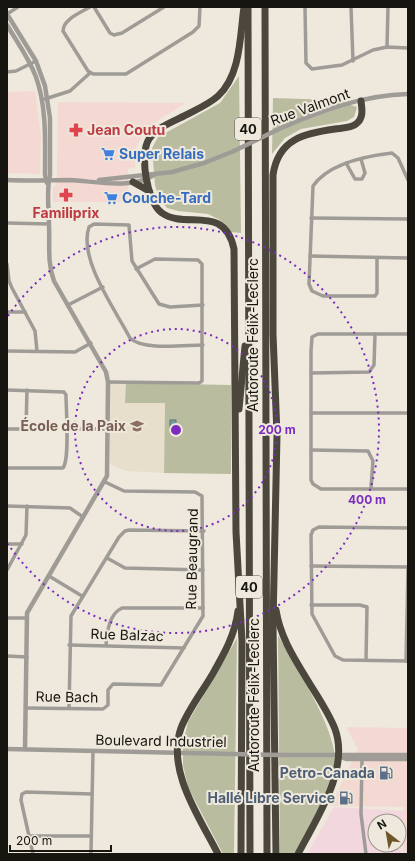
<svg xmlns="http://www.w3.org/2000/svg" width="415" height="861" font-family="Inter,sans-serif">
	<rect width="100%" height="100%" fill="#eee9dc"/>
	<!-- commercial -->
	<g fill="#f3d9d2">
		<path d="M 35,91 L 41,136 L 40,174 L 7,173 L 7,92 Z"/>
		<path d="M 58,102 L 186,103 L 160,119 L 144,132 L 135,150 L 135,167 L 128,169 L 128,202 L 53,202 L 53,187 L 56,185 L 57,172 Z"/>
		<path d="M 346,727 L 408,728 L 408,854 L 403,854 L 404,807 L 331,806 L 358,749 Z"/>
	</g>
	<!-- industrial -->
	<path fill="#f2d8de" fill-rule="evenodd" d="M 334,807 L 404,811 L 401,854 L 307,854 ZM 375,821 L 399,821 L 399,845 L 375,845 Z"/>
	<!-- built -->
	<path fill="#e7dfcb" d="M 108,382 L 126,383 L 126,403 L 165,403 L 164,473 L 126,471 L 110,464 Z"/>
	<!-- green -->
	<g fill="#babca0">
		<path d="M 239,76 L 241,233 L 231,232 L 220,220 L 208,214 L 178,211 L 167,208 L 159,199 L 155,185 L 152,148 L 158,137 L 220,103 Z"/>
		<path d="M 273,98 L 335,100 L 357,107 L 354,117 L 347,121 L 301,129 L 285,138 L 272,154 Z"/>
		<path d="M 126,383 L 231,385 L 231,474 L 164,473 L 165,403 L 125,403 Z"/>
		<path d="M 278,635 C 295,667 338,730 335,765 C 332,791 308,829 296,854 L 280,854 Z"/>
		<path d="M 237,638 L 234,854 L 223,854 L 188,787 L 183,765 L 183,743 L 188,722 Z"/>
	</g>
	<!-- water -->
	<rect fill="#739c9f" stroke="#577474" x="170" y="420" width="6" height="13"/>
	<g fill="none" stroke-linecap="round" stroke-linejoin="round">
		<!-- minor -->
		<g stroke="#9f9c97" stroke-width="3.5">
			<path d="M 90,7 C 82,12 63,19 63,31 L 88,71 L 93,74 L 126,74 L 193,32 L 199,26 L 200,7"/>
			<path d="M 94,7 L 110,33 L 114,35 L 122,33 L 164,7"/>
			<path d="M 305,7 L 306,63 L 312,69 L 342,65 L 373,50 L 387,47 L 408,48"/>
			<path d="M 351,7 L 353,61"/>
			<path d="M 7,14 L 18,7"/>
			<path d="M 387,47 L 388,7"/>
			<path d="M 7,72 L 16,71 L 36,61"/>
			<path d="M 45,99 L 70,91 L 90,73"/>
			<path d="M 346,163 L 355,179 L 362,179 L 365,173 L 361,159"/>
			<path d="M 311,218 L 408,219"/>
			<path d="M 7,223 L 49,224"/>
			<path d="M 310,256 L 408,258"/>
			<path d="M 377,258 L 377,293 L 375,296 L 323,296 L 312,291 L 309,284 L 313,186 C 329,163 366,156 392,153 L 398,158 L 408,180"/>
			<path d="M 7,264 L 9,281 L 12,288 L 35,331 L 37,351"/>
			<path d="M 68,305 L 103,287"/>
			<path d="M 203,305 L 170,307 L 159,304 L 132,261 L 129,225 L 94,224 L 89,227 C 78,259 115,309 130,338 C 143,351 185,345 203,345"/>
			<path d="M 7,312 L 25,312"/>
			<path d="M 408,334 L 318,334 L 312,337 L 311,351 L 311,480 L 313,484 L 321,489 L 408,489"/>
			<path d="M 7,351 L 75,352 L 91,343"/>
			<path d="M 311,373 L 369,372 L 374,365 L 375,334"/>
			<path d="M 108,382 L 199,383 L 202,381 L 202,264 L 198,260 L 155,259 L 136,269"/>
			<path d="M 7,390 L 64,392 L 66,395 C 66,409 70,459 63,468 L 7,468"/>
			<path d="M 311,413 L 408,413"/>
			<path d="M 7,429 L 22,429 L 26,428 L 27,390"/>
			<path d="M 67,429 L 108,429"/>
			<path d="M 311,450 L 368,451 L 373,461 L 371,488"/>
			<path d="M 7,506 L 70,508 L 83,517"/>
			<path d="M 408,528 L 319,527 L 313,530 L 311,535 L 312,614 L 335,656 L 343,660 L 408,661"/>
			<path d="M 7,544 L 22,544"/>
			<path d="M 107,558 L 125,568 L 203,570"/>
			<path d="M 311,566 L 408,567"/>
			<path d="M 7,570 L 26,535 L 27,506"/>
			<path d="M 49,576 L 82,596"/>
			<path d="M 311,605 L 360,605 L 367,607 L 366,660"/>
			<path d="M 7,618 L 27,618"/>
			<path d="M 69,645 L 184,648"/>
			<path d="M 106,645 C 107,632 109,614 122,608 L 203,608"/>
			<path d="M 7,656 L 27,657"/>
			<path d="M 406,661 L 408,569"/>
			<path d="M 26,708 L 103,709 L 108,705 L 108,690 L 113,684 L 161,685 L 203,616 L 202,496 L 195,492 L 124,491 L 105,482"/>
			<path d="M 69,708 L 71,616 L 119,537 L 125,531 L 129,530 L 204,531"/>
			<path d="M 362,759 L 361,814 L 366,854"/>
			<path d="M 31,836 L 91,836"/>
			<path d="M 33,854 L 21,800 L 22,794 L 26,792 L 92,794"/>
			<path d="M 91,854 L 93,751"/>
		</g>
		<!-- tertiary -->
		<g stroke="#9f9c97" stroke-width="4.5">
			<path d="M 7,14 L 36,61 L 45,86 L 50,118 L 50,175 C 46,192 49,208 49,225 C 50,245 47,262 54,281 L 106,372 L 108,382 L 107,476 L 27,613 L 25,749"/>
			<path d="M 7,25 C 17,42 29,58 36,77 C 47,108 45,142 45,175 L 47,183"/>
			<path d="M 279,129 C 320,111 363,95 408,94"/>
			<path d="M 7,180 C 28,181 48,180 69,180 C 95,181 130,190 154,175"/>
			<path d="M 99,180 L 172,172 L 204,163 L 234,151"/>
			<path d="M 7,749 L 232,754"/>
			<path d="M 284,755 L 408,755"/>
			<path d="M 338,756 L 346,759 L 408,759"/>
		</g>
		<!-- motorway -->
		<g stroke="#4c473d" stroke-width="7">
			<path d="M 248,7 L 250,854"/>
			<path d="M 265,7 L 267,854"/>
			<path d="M 133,182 L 149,191"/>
			<path d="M 239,409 L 245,346"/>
			<path d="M 276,610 C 280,635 292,655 305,676 C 315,693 328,711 335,729 C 350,770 316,819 298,854"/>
			<path d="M 218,854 C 200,818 166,771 181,728 C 188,710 202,692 212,675 C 224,654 235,635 238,611"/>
			<path d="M 241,854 L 242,641 L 236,532 L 234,249 C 224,203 186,230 162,213 C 147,203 139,154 149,139 C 156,128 172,122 184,116 C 195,110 208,105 218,96 C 241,75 240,35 244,7"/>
			<path d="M 276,854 L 273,624 L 277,435 L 273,334 L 273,175 C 278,139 305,133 335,129 C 342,128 351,128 356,124 C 364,118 362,109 361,101"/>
		</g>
		<!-- tertiary-bridge -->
		<g stroke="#9f9c97" stroke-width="4.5">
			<path d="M 234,151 L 279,129"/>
			<path d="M 232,754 L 284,755"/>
		</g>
	</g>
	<!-- distance rings -->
	<g fill="none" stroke="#7b2cbf" stroke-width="2" stroke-dasharray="2 4">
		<circle cx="176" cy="430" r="101"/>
		<path d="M8 316A203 203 0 1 1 8 544"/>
	</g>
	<!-- icons -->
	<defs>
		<g id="pharmacy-bare" transform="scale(1.08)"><path d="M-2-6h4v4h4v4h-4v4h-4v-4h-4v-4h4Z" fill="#e0444e" stroke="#eee9dc" stroke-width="2.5" paint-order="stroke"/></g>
		<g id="supermarket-bare" transform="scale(1.08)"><path d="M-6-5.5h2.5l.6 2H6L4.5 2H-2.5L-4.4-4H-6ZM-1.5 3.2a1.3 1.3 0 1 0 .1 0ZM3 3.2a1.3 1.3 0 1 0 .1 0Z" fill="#3f7fe0" stroke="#eee9dc" stroke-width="2.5" paint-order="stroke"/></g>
		<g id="school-bare" transform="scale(1.08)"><path d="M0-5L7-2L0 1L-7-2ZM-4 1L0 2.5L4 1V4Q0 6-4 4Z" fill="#8d6e63" stroke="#eee9dc" stroke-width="2.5" paint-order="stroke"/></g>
		<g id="fuel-bare" transform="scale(1.08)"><path d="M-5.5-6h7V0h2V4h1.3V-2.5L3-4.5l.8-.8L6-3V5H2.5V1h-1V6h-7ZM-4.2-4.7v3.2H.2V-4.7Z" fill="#5c6f8a" stroke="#eee9dc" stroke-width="2.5" paint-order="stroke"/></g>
	</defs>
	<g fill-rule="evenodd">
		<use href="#pharmacy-bare" x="76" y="130"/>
		<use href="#supermarket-bare" x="108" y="154"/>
		<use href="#pharmacy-bare" x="66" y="195"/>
		<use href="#supermarket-bare" x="111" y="198"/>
		<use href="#school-bare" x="137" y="426"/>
		<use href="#fuel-bare" x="386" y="773"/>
		<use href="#fuel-bare" x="346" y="798"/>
	</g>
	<g text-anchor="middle" stroke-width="4" stroke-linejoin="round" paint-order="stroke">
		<!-- shield labels -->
		<g fill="#eee9dc" stroke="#58554d" stroke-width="1">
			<rect x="235" y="118" width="26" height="22" rx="3"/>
			<rect x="236" y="576" width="26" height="22" rx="3"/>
		</g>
		<g font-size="13" font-weight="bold" fill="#171510">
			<text x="248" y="134">40</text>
			<text x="249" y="592">40</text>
		</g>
		<!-- street labels -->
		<g font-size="14" fill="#171510" stroke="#eee9dc">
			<text transform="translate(310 107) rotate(-20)" y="5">Rue Valmont</text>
			<text transform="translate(253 335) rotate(-90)" y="5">Autoroute Félix-Leclerc</text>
			<text transform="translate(192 559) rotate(-89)" y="5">Rue Beaugrand</text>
			<text transform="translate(127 635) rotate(2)" y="5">Rue Balzac</text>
			<text transform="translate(254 695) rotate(-90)" y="5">Autoroute Félix-Leclerc</text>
			<text transform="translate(67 697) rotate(1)" y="5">Rue Bach</text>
			<text transform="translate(161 741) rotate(1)" y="5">Boulevard Industriel</text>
		</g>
		<!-- health labels -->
		<g font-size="14" font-weight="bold" fill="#be3a42" stroke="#eee9dc" text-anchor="start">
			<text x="87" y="135">Jean Coutu</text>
			<text x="66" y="218" text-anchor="middle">Familiprix</text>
		</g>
		<!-- shop labels -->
		<g font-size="14" font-weight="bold" fill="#366cbe" stroke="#eee9dc" text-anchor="start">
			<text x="119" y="159">Super Relais</text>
			<text x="122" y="203">Couche-Tard</text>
		</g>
		<!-- education labels -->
		<g font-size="14" font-weight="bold" fill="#785e54" stroke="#eee9dc" text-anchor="end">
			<text x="126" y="431">École de la Paix</text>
		</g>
		<!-- service labels -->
		<g font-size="14" font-weight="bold" fill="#4e5e75" stroke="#eee9dc" text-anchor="end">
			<text x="375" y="778">Petro-Canada</text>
			<text x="335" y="803">Hallé Libre Service</text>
		</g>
	</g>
	<circle cx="176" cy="430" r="6" fill="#7b2cbf" stroke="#eee9dc" stroke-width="2"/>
	<g font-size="12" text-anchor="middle" font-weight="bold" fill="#7b2cbf" stroke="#eee9dc" stroke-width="4" stroke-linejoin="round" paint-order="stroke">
		<text x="277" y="434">200 m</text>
		<text x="367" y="504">400 m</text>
	</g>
	<!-- border -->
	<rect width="415" height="861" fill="none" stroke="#171510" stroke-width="16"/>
	<!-- north arrow -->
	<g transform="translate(387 833) rotate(329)"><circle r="19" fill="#eee9dc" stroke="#98948a"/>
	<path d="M0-3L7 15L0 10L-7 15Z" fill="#705527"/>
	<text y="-6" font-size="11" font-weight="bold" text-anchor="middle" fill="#171510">N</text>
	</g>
	<!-- scale -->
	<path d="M10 845v6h101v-6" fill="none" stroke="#171510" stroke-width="2"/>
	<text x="16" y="845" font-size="12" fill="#171510" stroke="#eee9dc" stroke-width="3" paint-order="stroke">200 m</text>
</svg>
